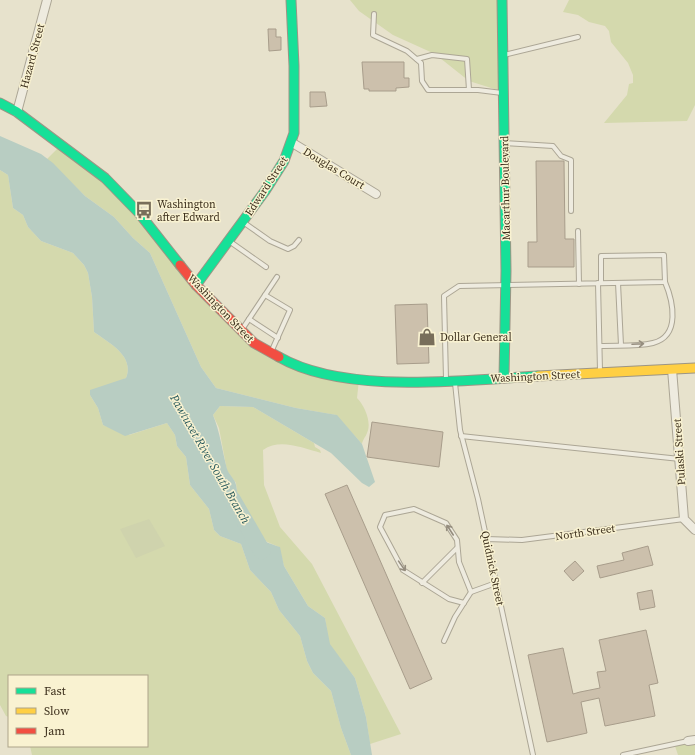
<svg xmlns="http://www.w3.org/2000/svg" width="695" height="755" font-family="'Source Serif 4',serif">
	<rect width="100%" height="100%" fill="#e7e2cc"/>
	<!-- green -->
	<g fill="#d4d9ad">
		<path d="M 350,0 L 503,0 L 504,92 L 469,81 L 435,54 L 393,35 L 359,11 Z"/>
		<path d="M 569,0 L 695,0 L 695,105 L 687,121 L 604,123 L 627,95 L 629,84 L 633,83 L 633,75 L 628,63 L 611,42 L 609,31 L 605,26 L 589,22 L 578,15 L 563,12 Z"/>
		<path d="M 58,148 L 97,171 L 196,283 L 271,353 L 359,380 L 357,398 C 365,406 372,423 367,433 C 365,438 363,439 362,444 L 336,415 L 296,408 L 216,388 L 201,367 L 150,253 L 133,238 L 114,217 L 85,196 L 47,159 Z"/>
		<path d="M 0,170 L 8,175 L 13,208 L 23,215 L 28,227 L 41,241 L 73,253 L 84,265 L 88,273 L 92,297 L 94,332 C 109,343 135,356 126,378 L 90,395 L 98,408 L 103,425 L 129,435 L 167,423 L 175,435 L 177,446 L 186,457 L 190,485 L 209,509 L 214,530 L 220,536 L 241,544 L 250,570 L 271,592 L 279,610 L 300,636 L 307,661 L 313,673 L 331,691 L 341,728 L 351,755 L 32,755 L 30,746 L 147,746 L 147,676 L 9,676 L 9,717 L 6,716 L 0,705 Z"/>
		<path d="M 220,406 L 253,407 L 314,443 L 315,447 L 320,450 L 321,453 C 302,448 280,438 263,450 L 264,485 L 280,527 L 312,564 L 401,734 L 370,744 L 366,717 L 355,678 L 329,644 L 325,618 L 308,606 L 284,566 L 279,547 L 258,538 L 248,530 L 244,522 L 238,504 L 236,483 L 227,471 L 219,428 L 213,415 Z"/>
		<path d="M 695,742 L 695,755 L 678,755 L 675,746 Z"/>
	</g>
	<!-- cemetery -->
	<path fill="#cfd3ad" d="M 149,519 L 165,546 L 136,558 L 120,529 Z"/>
	<!-- water -->
	<path fill="#b8cdc2" d="M 0,136 L 41,154 L 53,163 L 85,196 L 114,217 L 133,238 L 150,253 L 201,367 L 216,388 L 296,408 L 337,415 L 362,444 L 375,482 L 369,487 L 362,483 L 331,453 L 253,407 L 220,406 L 213,415 C 220,432 222,450 227,469 C 229,475 235,479 236,485 C 239,499 238,517 248,529 C 255,539 269,543 280,547 L 284,566 L 308,606 L 325,618 L 330,644 L 355,678 L 366,717 L 372,755 L 351,755 L 341,728 L 331,691 L 313,673 L 307,661 L 300,636 L 279,610 L 271,592 L 250,570 L 241,544 L 220,536 L 214,530 L 209,509 L 190,485 L 186,457 L 177,446 L 175,435 L 167,423 L 125,436 L 103,425 L 98,408 L 90,395 L 90,390 L 126,378 C 135,356 109,343 94,332 L 92,297 L 88,273 L 84,265 L 73,253 L 41,241 L 28,227 L 23,215 L 13,208 L 8,175 L 0,170 Z"/>
	<g fill="none" stroke-linecap="round" stroke-linejoin="round">
		<!-- river -->
		<path stroke="#b8cdc2" stroke-width="17" d="M 232,499 L 262,551"/>
	</g>
	<!-- building -->
	<g fill="#ccc0ac" stroke="#a89d8b">
		<path d="M 268,29 L 276,29 L 276,37 L 281,37 L 281,50 L 269,51 Z"/>
		<path d="M 362,62 L 404,62 L 404,78 L 409,78 L 409,87 L 396,88 L 396,91 L 369,91 L 369,89 L 364,89 Z"/>
		<path d="M 310,92 L 325,92 L 327,106 L 310,107 Z"/>
		<path d="M 536,161 L 564,161 L 565,239 L 574,239 L 574,267 L 528,267 L 528,242 L 537,242 Z"/>
		<path d="M 427,304 L 429,363 L 397,364 L 395,305 Z"/>
		<path d="M 372,422 L 443,432 L 439,467 L 367,457 Z"/>
		<path d="M 347,485 L 432,679 L 410,689 L 325,494 Z"/>
		<path d="M 648,546 L 653,565 L 600,578 L 597,566 L 624,560 L 622,553 Z"/>
		<path d="M 575,561 L 584,571 L 573,581 L 564,571 Z"/>
		<path d="M 652,590 L 655,607 L 640,610 L 637,593 Z"/>
		<path d="M 646,630 L 658,683 L 649,685 L 655,716 L 605,726 L 599,698 L 581,702 L 587,733 L 547,742 L 528,655 L 563,648 L 573,694 L 580,692 L 600,688 L 597,672 L 606,671 L 599,640 Z"/>
	</g>
	<g fill="none" stroke-linecap="round" stroke-linejoin="round">
		<!-- lane casing -->
		<g stroke="#aca695" stroke-width="6">
			<g id="lane">
				<path d="M 374,14 L 373,35 L 407,51 L 421,63 L 422,81 L 428,90 L 478,90 L 502,93"/>
				<path d="M 504,55 L 578,37"/>
				<path d="M 417,59 L 432,55 L 467,59 L 469,90"/>
				<path d="M 505,143 L 553,146 L 561,156 L 571,160 L 571,211"/>
				<path d="M 243,222 L 270,241 L 288,249 L 294,246 L 299,240"/>
				<path d="M 578,231 L 579,284"/>
				<path d="M 229,241 L 266,267"/>
				<path d="M 598,283 L 600,371"/>
				<path d="M 618,283 L 621,345"/>
				<path d="M 265,295 L 277,277"/>
				<path d="M 249,319 L 278,338"/>
				<path d="M 243,328 L 265,295 L 290,310 L 272,350"/>
				<path d="M 600,346 C 617,345 636,347 653,343 C 681,336 673,301 665,282"/>
				<path d="M 446,379 L 444,296 L 459,286 L 665,282 L 664,255 L 601,256 L 601,283"/>
				<path d="M 455,383 L 460,430 L 478,499 L 533,755"/>
				<path d="M 461,436 L 680,459"/>
				<path d="M 486,539 L 522,540 L 684,519"/>
				<path d="M 422,583 L 457,548"/>
				<path d="M 464,603 L 449,599 L 403,570 L 380,527 L 385,515 L 414,509 L 446,523 L 457,540 L 459,562 L 471,592"/>
				<path d="M 444,641 L 455,617 L 471,592 L 496,583"/>
				<path d="M 623,755 L 688,741"/>
			</g>
		</g>
		<!-- street casing -->
		<g stroke="#aca695" stroke-width="10">
			<g id="street">
				<path d="M 17,112 L 47,0"/>
				<path d="M 291,142 L 376,194"/>
				<path d="M 672,369 L 684,519 L 695,530"/>
				<path d="M 688,741 L 695,740"/>
			</g>
		</g>
		<!-- fast casing -->
		<g stroke="#9c9585" stroke-width="11">
			<g id="fast">
				<path d="M 502,0 L 506,271 L 504,377"/>
				<path d="M 0,103 L 17,112 L 105,178 L 139,213 L 180,265"/>
				<path d="M 196,285 L 265,191 L 284,161 L 294,133 L 294,66 L 291,0"/>
				<path d="M 279,357 C 345,395 463,380 538,376"/>
			</g>
		</g>
		<!-- slow casing -->
		<g stroke="#9c9585" stroke-width="11">
			<path id="slow" d="M 538,376 L 695,368"/>
		</g>
		<!-- jam casing -->
		<g stroke="#9c9585" stroke-width="11">
			<path id="jam" d="M 180,265 L 196,285 L 254,343 L 279,357"/>
		</g>
		<!-- lane -->
		<use href="#lane" stroke="#eeebdf" stroke-width="4"/>
		<!-- street -->
		<use href="#street" stroke="#eeebdf" stroke-width="8"/>
		<!-- fast -->
		<use href="#fast" stroke="#16e098" stroke-width="9"/>
		<!-- slow -->
		<use href="#slow" stroke="#ffcf43" stroke-width="9"/>
		<!-- jam -->
		<use href="#jam" stroke="#f24e42" stroke-width="9"/>
	</g>
	<!-- one-way arrows -->
	<defs><path id="oneway-shaft" d="M-6 0H5M1.5-3L5.5 0L1.5 3" fill="none" stroke-width="1.6" stroke-linecap="round" stroke-linejoin="round"/></defs>
	<g stroke="#958d7e">
		<use href="#oneway-shaft" transform="translate(638 344) rotate(-3)"/>
		<use href="#oneway-shaft" transform="translate(450 530) rotate(-123)"/>
		<use href="#oneway-shaft" transform="translate(402 566) rotate(55)"/>
	</g>
	<!-- icons -->
	<defs>
		<g id="bus-bare" transform="scale(1.38)"><path d="M-5-6H5V4H4V6H2V4H-2V6H-4V4H-5ZM-3.5-4V0h7V-4ZM-3.5 1.2v1.5H-2V1.2ZM2 1.2v1.5H3.5V1.2Z" fill="#786e5a" stroke="#f9f2d1" stroke-width="2.5" paint-order="stroke"/></g>
		<g id="shop-bare" transform="scale(1.38)"><path d="M-5-2.5h2.3a2.7 3.5 0 0 1 5.4 0H5L5.5 6h-11ZM-1.5-2.5h3a1.5 2.3 0 0 0-3 0Z" fill="#786e5a" stroke="#f9f2d1" stroke-width="2.5" paint-order="stroke"/></g>
	</defs>
	<g fill-rule="evenodd">
		<use href="#bus-bare" x="144" y="210"/>
		<use href="#shop-bare" x="427" y="337"/>
	</g>
	<g text-anchor="middle" stroke-width="3" stroke-linejoin="round" paint-order="stroke">
		<!-- street labels -->
		<g font-size="11" fill="#3c2f1c" stroke="#f9f2d1">
			<text transform="translate(32 56) rotate(-75)" y="4">Hazard Street</text>
			<text transform="translate(334 168) rotate(31)" y="4">Douglas Court</text>
			<text transform="translate(266 186) rotate(-57)" y="4">Edward Street</text>
			<text transform="translate(505 188) rotate(-91)" y="4">Macarthur Boulevard</text>
			<text transform="translate(221 308) rotate(46)" y="4">Washington Street</text>
			<text transform="translate(535 376) rotate(-3)" y="4">Washington Street</text>
			<text transform="translate(679 452) rotate(-94)" y="4">Pulaski Street</text>
			<text transform="translate(585 532) rotate(-8)" y="4">North Street</text>
			<text transform="translate(493 568) rotate(78)" y="4">Quidnick Street</text>
		</g>
		<!-- poi labels -->
		<g font-size="11" fill="#3c2f1c" stroke="#f9f2d1" text-anchor="start">
			<text x="157" y="208">Washington<tspan x="157" dy="13">after Edward</tspan></text>
			<text x="440" y="341">Dollar General</text>
		</g>
		<!-- water labels -->
		<g font-size="12" font-style="italic" fill="#2a5b5d" stroke="#f9f2d1">
			<text transform="translate(210 459) rotate(60)" y="4">Pawtuxet River South Branch</text>
		</g>
	</g>
	<!-- legend -->
	<rect x="8" y="675" width="140" height="72" fill="#f9f2d1" stroke="#ada489"/>
	<rect x="16" y="688" width="20" height="6" fill="#16e098" stroke="#ada489"/>
	<text x="44" y="695" font-size="12" fill="#3c2f1c">Fast</text>
	<rect x="16" y="708" width="20" height="6" fill="#ffcf43" stroke="#ada489"/>
	<text x="44" y="715" font-size="12" fill="#3c2f1c">Slow</text>
	<rect x="16" y="728" width="20" height="6" fill="#f24e42" stroke="#ada489"/>
	<text x="44" y="735" font-size="12" fill="#3c2f1c">Jam</text>
</svg>
